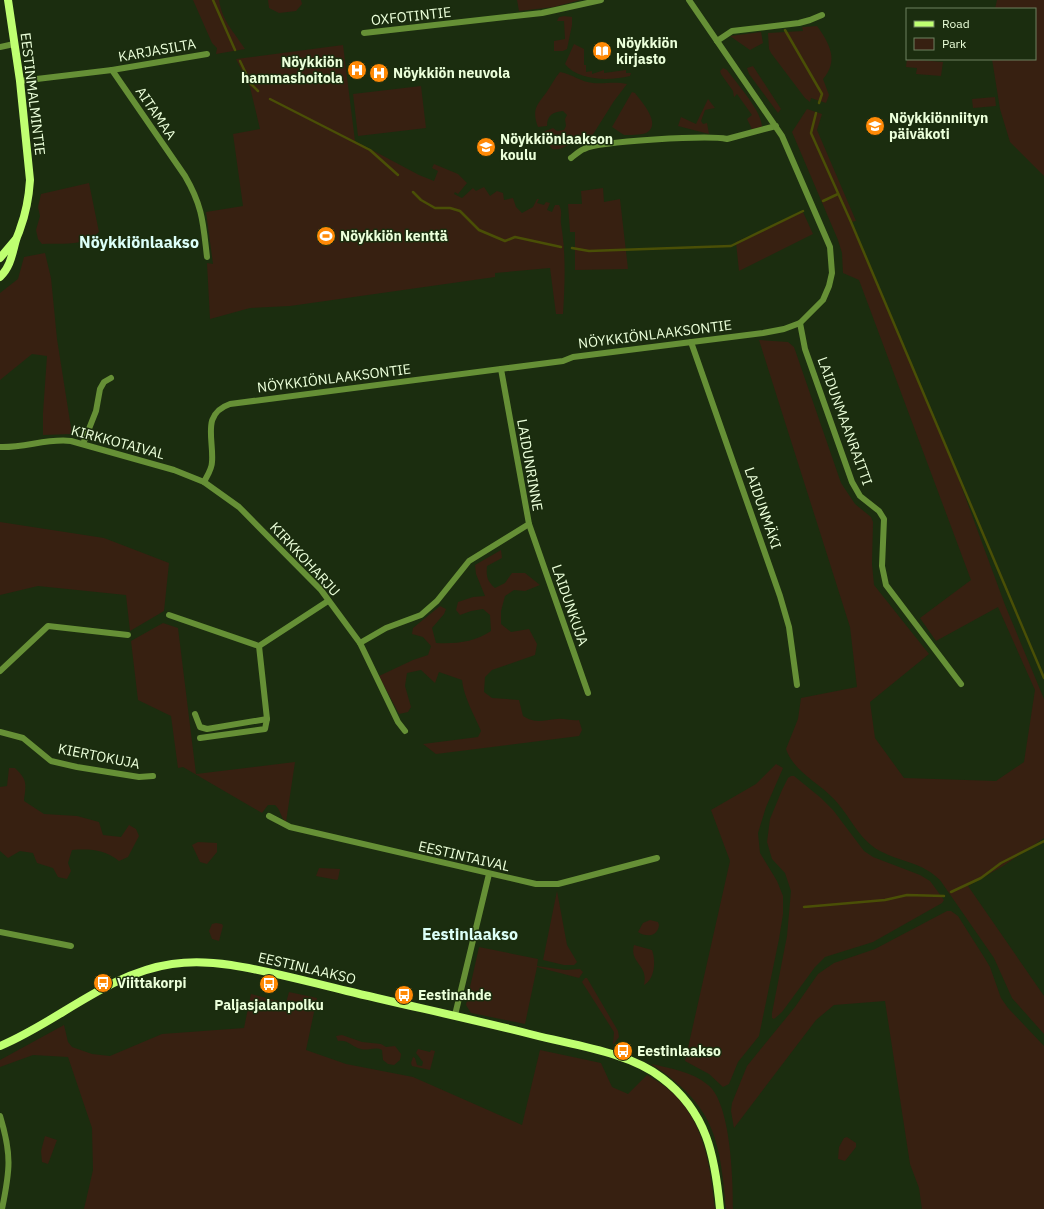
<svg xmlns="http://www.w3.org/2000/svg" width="1044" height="1209" font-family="'IBM Plex Sans',sans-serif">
	<rect width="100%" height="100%" fill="#1b2d0f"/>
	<!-- green -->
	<g fill="#372011">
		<path d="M 193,0 L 219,0 C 223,23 233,30 245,49 L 216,54 L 217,48 L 212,43 Z"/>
		<path d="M 268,0 L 301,0 L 302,4 L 296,11 L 279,13 L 269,8 Z"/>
		<path d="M 517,0 L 580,0 L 554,7 L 519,11 Z"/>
		<path d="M 997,0 L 1044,0 L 1044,176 L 1010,142 L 1000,109 L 992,59 L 1035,59 L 1035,9 L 995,9 Z"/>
		<path d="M 564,16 L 572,17 L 572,25 L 567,49 L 563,51 L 554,51 L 554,41 L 565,39 L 564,21 L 557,21 L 559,17 Z"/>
		<path d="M 817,26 C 830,44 839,61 823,79 L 829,95 L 826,103 L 811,98 L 810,102 L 805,98 L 771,53 L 769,49 L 768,33 L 803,31 L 802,27 Z"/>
		<path d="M 761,32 L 763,43 L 750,50 L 730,36 Z"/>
		<path d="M 574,44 L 584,49 L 584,65 L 586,65 L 586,72 L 592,71 L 592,74 L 604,70 L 604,73 L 626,70 L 626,73 L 631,73 L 630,76 C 610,81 578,81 565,64 Z"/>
		<path d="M 343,45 L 355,141 L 419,175 L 434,181 L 438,171 L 432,168 L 434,164 L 458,174 L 467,183 L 458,194 L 455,192 L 454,194 L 462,198 L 473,188 L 476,191 L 484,187 L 490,196 L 497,191 L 503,193 L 504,200 L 513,198 L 516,207 L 522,213 L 533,207 L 537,199 L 539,199 L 537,203 L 544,205 L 546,202 L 550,203 L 547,210 L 552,212 L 555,205 L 559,205 C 563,212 560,217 561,224 C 566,253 565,283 563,314 L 556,314 L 550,268 L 495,273 L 495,277 L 290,306 L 250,308 L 210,319 L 207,263 L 213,264 L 206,212 L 243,206 L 233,134 L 260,129 L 250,87 L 236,59 Z"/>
		<path d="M 907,59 L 943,62 L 941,76 L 916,74 L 917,68 L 906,67 Z"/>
		<path d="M 753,66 L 781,109 L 778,113 L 749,74 L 747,68 Z"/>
		<path d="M 723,68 L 727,70 C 737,84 762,111 762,127 L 752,129 L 747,119 L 752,115 L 737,94 L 734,97 L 733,91 L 721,74 L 720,71 Z"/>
		<path d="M 560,72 C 572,74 581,82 593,83 C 605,84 615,81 627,84 L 614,101 L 592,136 C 574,135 567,152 552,149 L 541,133 L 553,128 L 557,131 L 564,130 L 566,126 L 565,119 L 567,115 L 563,111 C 553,112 547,115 547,126 L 538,127 C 532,110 536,106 546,93 C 551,86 554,79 560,72 Z"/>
		<path d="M 421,86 L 426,128 L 358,136 L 353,94 Z"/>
		<path d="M 632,92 L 635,93 C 641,101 663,125 646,133 C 640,135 630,135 624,135 L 612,127 Z"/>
		<path d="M 995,97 L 996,106 L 973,108 L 972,99 Z"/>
		<path d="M 708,99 L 715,108 L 705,110 L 701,121 L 703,124 L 707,123 L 709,134 L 678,126 L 681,117 L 696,124 Z"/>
		<path d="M 807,109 L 822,114 L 817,130 L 856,221 L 851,222 L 952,461 L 1005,605 L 1044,699 L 1044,838 L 1003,866 L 968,886 L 1044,996 L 1044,1034 L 1012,998 L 994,958 L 940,880 C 920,861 903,863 880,851 C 858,839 851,817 834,799 C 818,782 794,772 786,749 L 798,719 L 801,698 L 857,687 L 850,627 L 759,340 L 788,342 L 794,347 L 841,483 L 855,504 L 871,517 L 873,522 L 872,564 L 874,585 L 929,654 L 870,702 L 875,738 L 904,778 L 996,781 L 1024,762 L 1035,690 L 998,607 L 936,641 L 920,618 L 971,580 L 859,280 L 843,273 L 842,253 L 838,240 L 792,132 Z"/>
		<path d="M 89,183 L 99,232 C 83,247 63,243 42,244 L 38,239 L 36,230 L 40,216 L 38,207 L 41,194 Z"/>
		<path d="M 603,188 L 604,202 L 620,199 L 628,269 L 575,270 L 575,232 L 570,232 L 568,204 L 582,204 L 581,191 Z"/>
		<path d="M 803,212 L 813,234 L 739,271 L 736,242 Z"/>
		<path d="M 45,253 L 51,278 L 57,339 L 72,434 L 43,435 L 43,413 L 47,356 L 32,354 L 0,380 L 0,293 L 18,279 L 24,257 Z"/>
		<path d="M 0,522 L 104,538 L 169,563 L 164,611 L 130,631 L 126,595 L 38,586 L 0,595 Z"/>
		<path d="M 501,550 L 502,558 L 487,566 C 486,576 487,581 495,588 L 505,583 L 512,573 L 525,573 L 540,585 L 525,591 L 514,590 L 505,596 L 501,611 L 501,624 L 511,632 L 529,629 L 537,644 L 535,655 L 492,670 L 485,677 L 484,692 L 492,698 L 519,700 L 523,716 C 535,724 543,720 557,719 C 564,718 571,721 579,720 L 582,730 L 579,736 L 436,754 L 423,744 L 478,737 L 481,731 C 474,714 464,698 462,680 L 439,672 L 435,683 L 421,670 L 407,673 L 405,686 L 411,707 L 408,712 L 399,714 L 379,676 L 413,660 L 428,655 L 431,646 L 423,637 L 412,634 L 413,628 L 440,606 L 446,609 L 444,614 L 432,628 L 436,643 C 457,644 474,642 491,631 L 490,615 L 483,609 L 471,611 L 460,615 L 456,610 L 458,602 L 473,597 L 485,596 L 476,574 L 475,565 Z"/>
		<path d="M 163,623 L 178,628 L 196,774 L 295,762 L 286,822 C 280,817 281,810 275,805 L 268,805 L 262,813 L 183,767 L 178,768 L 171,716 L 138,700 L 131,641 Z"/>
		<path d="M 776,764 L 783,768 L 766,807 L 758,833 L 760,853 L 777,881 L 783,896 L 783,914 L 779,939 L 759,1036 L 738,1062 L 729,1084 L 723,1087 L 709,1074 L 685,1061 L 730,861 L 711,810 L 756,784 Z"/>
		<path d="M 9,768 L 15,768 C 28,780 26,785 24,801 L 44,814 L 77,816 L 99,822 L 103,835 L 121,837 L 129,825 L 136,829 L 139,836 L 128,857 L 119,861 C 104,849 90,849 72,850 L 68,863 L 71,871 L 67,879 L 58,877 L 53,868 L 37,863 L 33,853 L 20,851 L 8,858 L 0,851 L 0,787 L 7,786 Z"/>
		<path d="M 791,776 L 794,776 L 821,798 L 833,810 L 864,851 L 873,857 L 920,875 L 930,881 L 944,900 L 942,903 L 873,942 L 825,957 L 815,967 L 782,1012 L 774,1019 L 772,1018 L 772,1013 L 787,936 L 791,891 L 785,873 L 772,859 L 767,842 L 770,819 L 782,790 L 788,778 Z"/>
		<path d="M 198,842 L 217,843 L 217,852 L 207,864 L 200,862 L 192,845 Z"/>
		<path d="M 319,868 L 340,869 L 338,879 L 337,880 L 316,876 Z"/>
		<path d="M 557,891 L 567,945 L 577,962 L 574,965 L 564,965 L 543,960 Z"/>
		<path d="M 947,911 L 951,911 L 958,916 L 984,957 L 990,967 L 1001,998 L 1008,1008 L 1044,1046 L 1044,1209 L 922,1209 L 919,1188 L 910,1164 L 885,1001 L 834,1005 L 816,1020 L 734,1128 L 731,1111 L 732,1103 L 747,1066 L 795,1007 L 818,974 L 834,963 L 875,949 Z"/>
		<path d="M 650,920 L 658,922 L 659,925 C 658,936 647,938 638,932 L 643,923 Z"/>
		<path d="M 216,923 L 222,924 L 223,926 L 219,941 L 212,939 L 209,931 L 212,924 Z"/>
		<path d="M 634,945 L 652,950 C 656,961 655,979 644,985 C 649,965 629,963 634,945 Z"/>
		<path d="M 479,947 L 538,959 L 537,966 L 565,970 L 580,969 L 583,972 L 579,978 L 537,967 L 525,1024 L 471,1013 L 466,1005 Z"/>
		<path d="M 585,978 L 587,978 L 618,1031 L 619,1037 L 613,1045 L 614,1032 L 582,982 Z"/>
		<path d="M 289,992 L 317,998 L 306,1050 L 346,1064 L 413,1077 L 522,1125 L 540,1050 L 601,1063 L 612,1087 L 628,1094 L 647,1075 C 701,1104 709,1153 715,1209 L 84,1209 L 93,1170 L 92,1128 L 68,1057 L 33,1055 L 0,1067 L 0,1060 L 64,1025 L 68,1042 L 72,1047 L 92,1054 L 110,1056 L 162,1034 L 244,1028 L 251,994 L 286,1003 Z"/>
		<path d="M 342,1035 L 362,1042 L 381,1044 L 386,1047 L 395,1046 L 401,1054 L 400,1060 L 394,1065 L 388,1064 L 383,1060 L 382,1050 C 375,1046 369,1051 361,1049 C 352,1047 348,1039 338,1041 L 336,1036 Z"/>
		<path d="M 418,1049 L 430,1052 L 431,1050 L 435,1051 L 430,1070 L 412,1066 L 411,1063 L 413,1057 L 415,1058 L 417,1065 L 422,1066 L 423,1062 L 416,1053 Z"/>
		<path d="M 651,1064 C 670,1068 693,1072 708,1085 C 731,1103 733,1180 733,1209 L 726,1209 C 720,1138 714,1105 651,1064 Z"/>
		<path d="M 45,1136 L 57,1140 L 48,1164 L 42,1162 L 41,1151 Z"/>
		<path d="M 847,1137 L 856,1143 L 856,1147 L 845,1161 L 838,1159 L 839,1147 L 844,1138 Z"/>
	</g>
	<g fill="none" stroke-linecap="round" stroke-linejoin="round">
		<!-- stream -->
		<g stroke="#4a4f06" stroke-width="2.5">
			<path d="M 213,0 L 235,50"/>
			<path d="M 785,30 L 822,94 L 819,103"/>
			<path d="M 240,61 L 251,84 L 258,91"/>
			<path d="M 270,99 L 370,150 L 398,175"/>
			<path d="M 816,113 L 811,133 L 851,222 L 1044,678"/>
			<path d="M 413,192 L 421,200 L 435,208 L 450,208 L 460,211 L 479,230 L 505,241 L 515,237 L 561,247"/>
			<path d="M 823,201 L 838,194"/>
			<path d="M 572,248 L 589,251 L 731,246 L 803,211"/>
			<path d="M 951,892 L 981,878 L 1001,863 L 1044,841"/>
			<path d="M 804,907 L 885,900 L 907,895 L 944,896"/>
		</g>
		<!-- street -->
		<g stroke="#669036" stroke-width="6">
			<path d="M 364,33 L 542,13 L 601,0"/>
			<path d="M 717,41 L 732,31 L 799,23 L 810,20 L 822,15"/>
			<path d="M 0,47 L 14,44"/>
			<path d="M 112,70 L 207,54"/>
			<path d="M 20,81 L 112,70 L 185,176 C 203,207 203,223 207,257"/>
			<path d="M 571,158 C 575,155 579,151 584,149 C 599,141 709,135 727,139 L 776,126"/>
			<path d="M 800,323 L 805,349 L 852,482 L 860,496 L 879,511 L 884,519 L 882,566 L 886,585 L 961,684"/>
			<path d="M 691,342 L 780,596 L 789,627 L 797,685"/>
			<path d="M 83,444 L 96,411 L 100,389 L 104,382 L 111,378"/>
			<path d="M 0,447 C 25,448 47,438 71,441 L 174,470 L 204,482 L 239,507 L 321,590 L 360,643 L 398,722 L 405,731"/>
			<path d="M 204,482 C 207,476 212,469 212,462 C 214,439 201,414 230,404 L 563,361 L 573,357 L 763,333 L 784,329 L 800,323 L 823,300 L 829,286 L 832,273 L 830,247 L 782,136 L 689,0"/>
			<path d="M 529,524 L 588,693"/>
			<path d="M 169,615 L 259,646 L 328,601"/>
			<path d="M 360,643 L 386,628 L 421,615 L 437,601 L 469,561 L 529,524 L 501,369"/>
			<path d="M 0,671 L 48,626 L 128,635"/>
			<path d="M 195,714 L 200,727 L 207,729 L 267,719"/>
			<path d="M 0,732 L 23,738 L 51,761 L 77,767 L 139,777 L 153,776"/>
			<path d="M 200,738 L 265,729 L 267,719 L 259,646"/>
			<path d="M 269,816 L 290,827 L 536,884 L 558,884 L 657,858"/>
			<path d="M 0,932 L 71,946"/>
			<path d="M 455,1015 L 489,874"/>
			<path d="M 0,1116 C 12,1155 10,1170 2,1209"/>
		</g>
		<!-- secondary -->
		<g stroke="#bfff71" stroke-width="8">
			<path d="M 0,258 L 16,239"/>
			<path d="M 0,277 C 11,266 12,254 16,240 C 17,236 19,233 20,229 C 26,213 29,196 30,180 L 20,81 L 8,0"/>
			<path d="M 0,1046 C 58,1022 108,973 172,964 C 192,961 211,962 231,965 C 270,971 309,982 347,991 C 409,1006 472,1019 534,1035 C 573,1045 629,1052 662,1078 C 707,1112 715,1156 720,1209"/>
		</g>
	</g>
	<!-- icons -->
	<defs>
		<g id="library-disc" transform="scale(1)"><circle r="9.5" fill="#ff8906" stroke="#1b2d0f"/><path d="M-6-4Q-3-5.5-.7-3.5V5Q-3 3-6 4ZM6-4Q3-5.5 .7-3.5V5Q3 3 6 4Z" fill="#fff"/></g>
		<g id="hospital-disc" transform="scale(1)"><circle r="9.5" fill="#ff8906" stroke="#1b2d0f"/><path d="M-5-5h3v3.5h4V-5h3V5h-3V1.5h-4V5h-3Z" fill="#fff"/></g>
		<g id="school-disc" transform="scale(1)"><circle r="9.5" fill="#ff8906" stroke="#1b2d0f"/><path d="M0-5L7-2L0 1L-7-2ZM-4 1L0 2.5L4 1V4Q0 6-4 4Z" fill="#fff"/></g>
		<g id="stadium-disc" transform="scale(1)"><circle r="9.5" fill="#ff8906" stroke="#1b2d0f"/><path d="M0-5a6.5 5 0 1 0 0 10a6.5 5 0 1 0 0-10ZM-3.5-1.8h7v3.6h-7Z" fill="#fff"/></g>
		<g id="bus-disc" transform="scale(1)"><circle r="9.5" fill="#ff8906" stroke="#1b2d0f"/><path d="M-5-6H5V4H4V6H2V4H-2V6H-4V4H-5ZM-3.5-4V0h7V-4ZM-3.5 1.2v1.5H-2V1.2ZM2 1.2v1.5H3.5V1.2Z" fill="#fff"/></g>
	</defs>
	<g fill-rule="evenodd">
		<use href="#library-disc" x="602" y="51"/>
		<use href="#hospital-disc" x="357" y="70"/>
		<use href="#hospital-disc" x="379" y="73"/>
		<use href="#school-disc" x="875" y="126"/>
		<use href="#school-disc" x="486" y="147"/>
		<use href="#stadium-disc" x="326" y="236"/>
		<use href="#bus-disc" x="103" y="983"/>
		<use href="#bus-disc" x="269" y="984"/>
		<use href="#bus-disc" x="404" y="995"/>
		<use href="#bus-disc" x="623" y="1051"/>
	</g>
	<g text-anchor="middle" stroke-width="3" stroke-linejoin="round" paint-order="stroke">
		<!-- street labels -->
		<g font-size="14" fill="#ebffda" stroke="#1b2d0f">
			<text transform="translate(411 16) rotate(-6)" y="5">OXFOTINTIE</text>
			<text transform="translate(157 50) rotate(-10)" y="5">KARJASILTA</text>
			<text transform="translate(33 94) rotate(83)" y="5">EESTINMALMINTIE</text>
			<text transform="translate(156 113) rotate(56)" y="5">AITAMAA</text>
			<text transform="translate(655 334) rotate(-7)" y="5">NÖYKKIÖNLAAKSONTIE</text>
			<text transform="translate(334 378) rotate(-7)" y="5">NÖYKKIÖNLAAKSONTIE</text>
			<text transform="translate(845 421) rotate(70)" y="5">LAIDUNMAANRAITTI</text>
			<text transform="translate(118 442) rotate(15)" y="5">KIRKKOTAIVAL</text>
			<text transform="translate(530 465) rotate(80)" y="5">LAIDUNRINNE</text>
			<text transform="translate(763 508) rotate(71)" y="5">LAIDUNMÄKI</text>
			<text transform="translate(305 559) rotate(47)" y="5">KIRKKOHARJU</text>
			<text transform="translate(570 605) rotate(71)" y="5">LAIDUNKUJA</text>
			<text transform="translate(99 756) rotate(11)" y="5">KIERTOKUJA</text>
			<text transform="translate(464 856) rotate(13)" y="5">EESTINTAIVAL</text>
			<text transform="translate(307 968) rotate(13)" y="5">EESTINLAAKSO</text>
		</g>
		<!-- poi labels -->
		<g font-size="14" font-weight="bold" fill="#ebffda" stroke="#1b2d0f" text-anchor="start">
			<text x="616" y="48">Nöykkiön<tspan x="616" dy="16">kirjasto</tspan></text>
			<text x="343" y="67" text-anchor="end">Nöykkiön<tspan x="343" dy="16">hammashoitola</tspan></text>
			<text x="393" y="78">Nöykkiön neuvola</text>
			<text x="889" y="123">Nöykkiönniityn<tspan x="889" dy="16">päiväkoti</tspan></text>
			<text x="500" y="144">Nöykkiönlaakson<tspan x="500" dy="16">koulu</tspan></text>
			<text x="340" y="241">Nöykkiön kenttä</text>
			<text x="117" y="988">Viittakorpi</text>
			<text x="418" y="1000">Eestinahde</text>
			<text x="269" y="1010" text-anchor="middle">Paljasjalanpolku</text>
			<text x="637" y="1056">Eestinlaakso</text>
		</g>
		<!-- quarter labels -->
		<g font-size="16" font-weight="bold" fill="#dcfff8" stroke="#1b2d0f">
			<text x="139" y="248">Nöykkiönlaakso</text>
			<text x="470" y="940">Eestinlaakso</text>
		</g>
	</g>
	<!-- legend -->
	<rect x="906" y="8" width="130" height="52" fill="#1b2d0f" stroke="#6e8160"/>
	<rect x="914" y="21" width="20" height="6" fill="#bfff71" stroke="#6e8160"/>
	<text x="942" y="28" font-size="12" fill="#ebffda">Road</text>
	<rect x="914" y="38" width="20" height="12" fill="#372011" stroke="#6e8160"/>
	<text x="942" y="48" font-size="12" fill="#ebffda">Park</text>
</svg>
